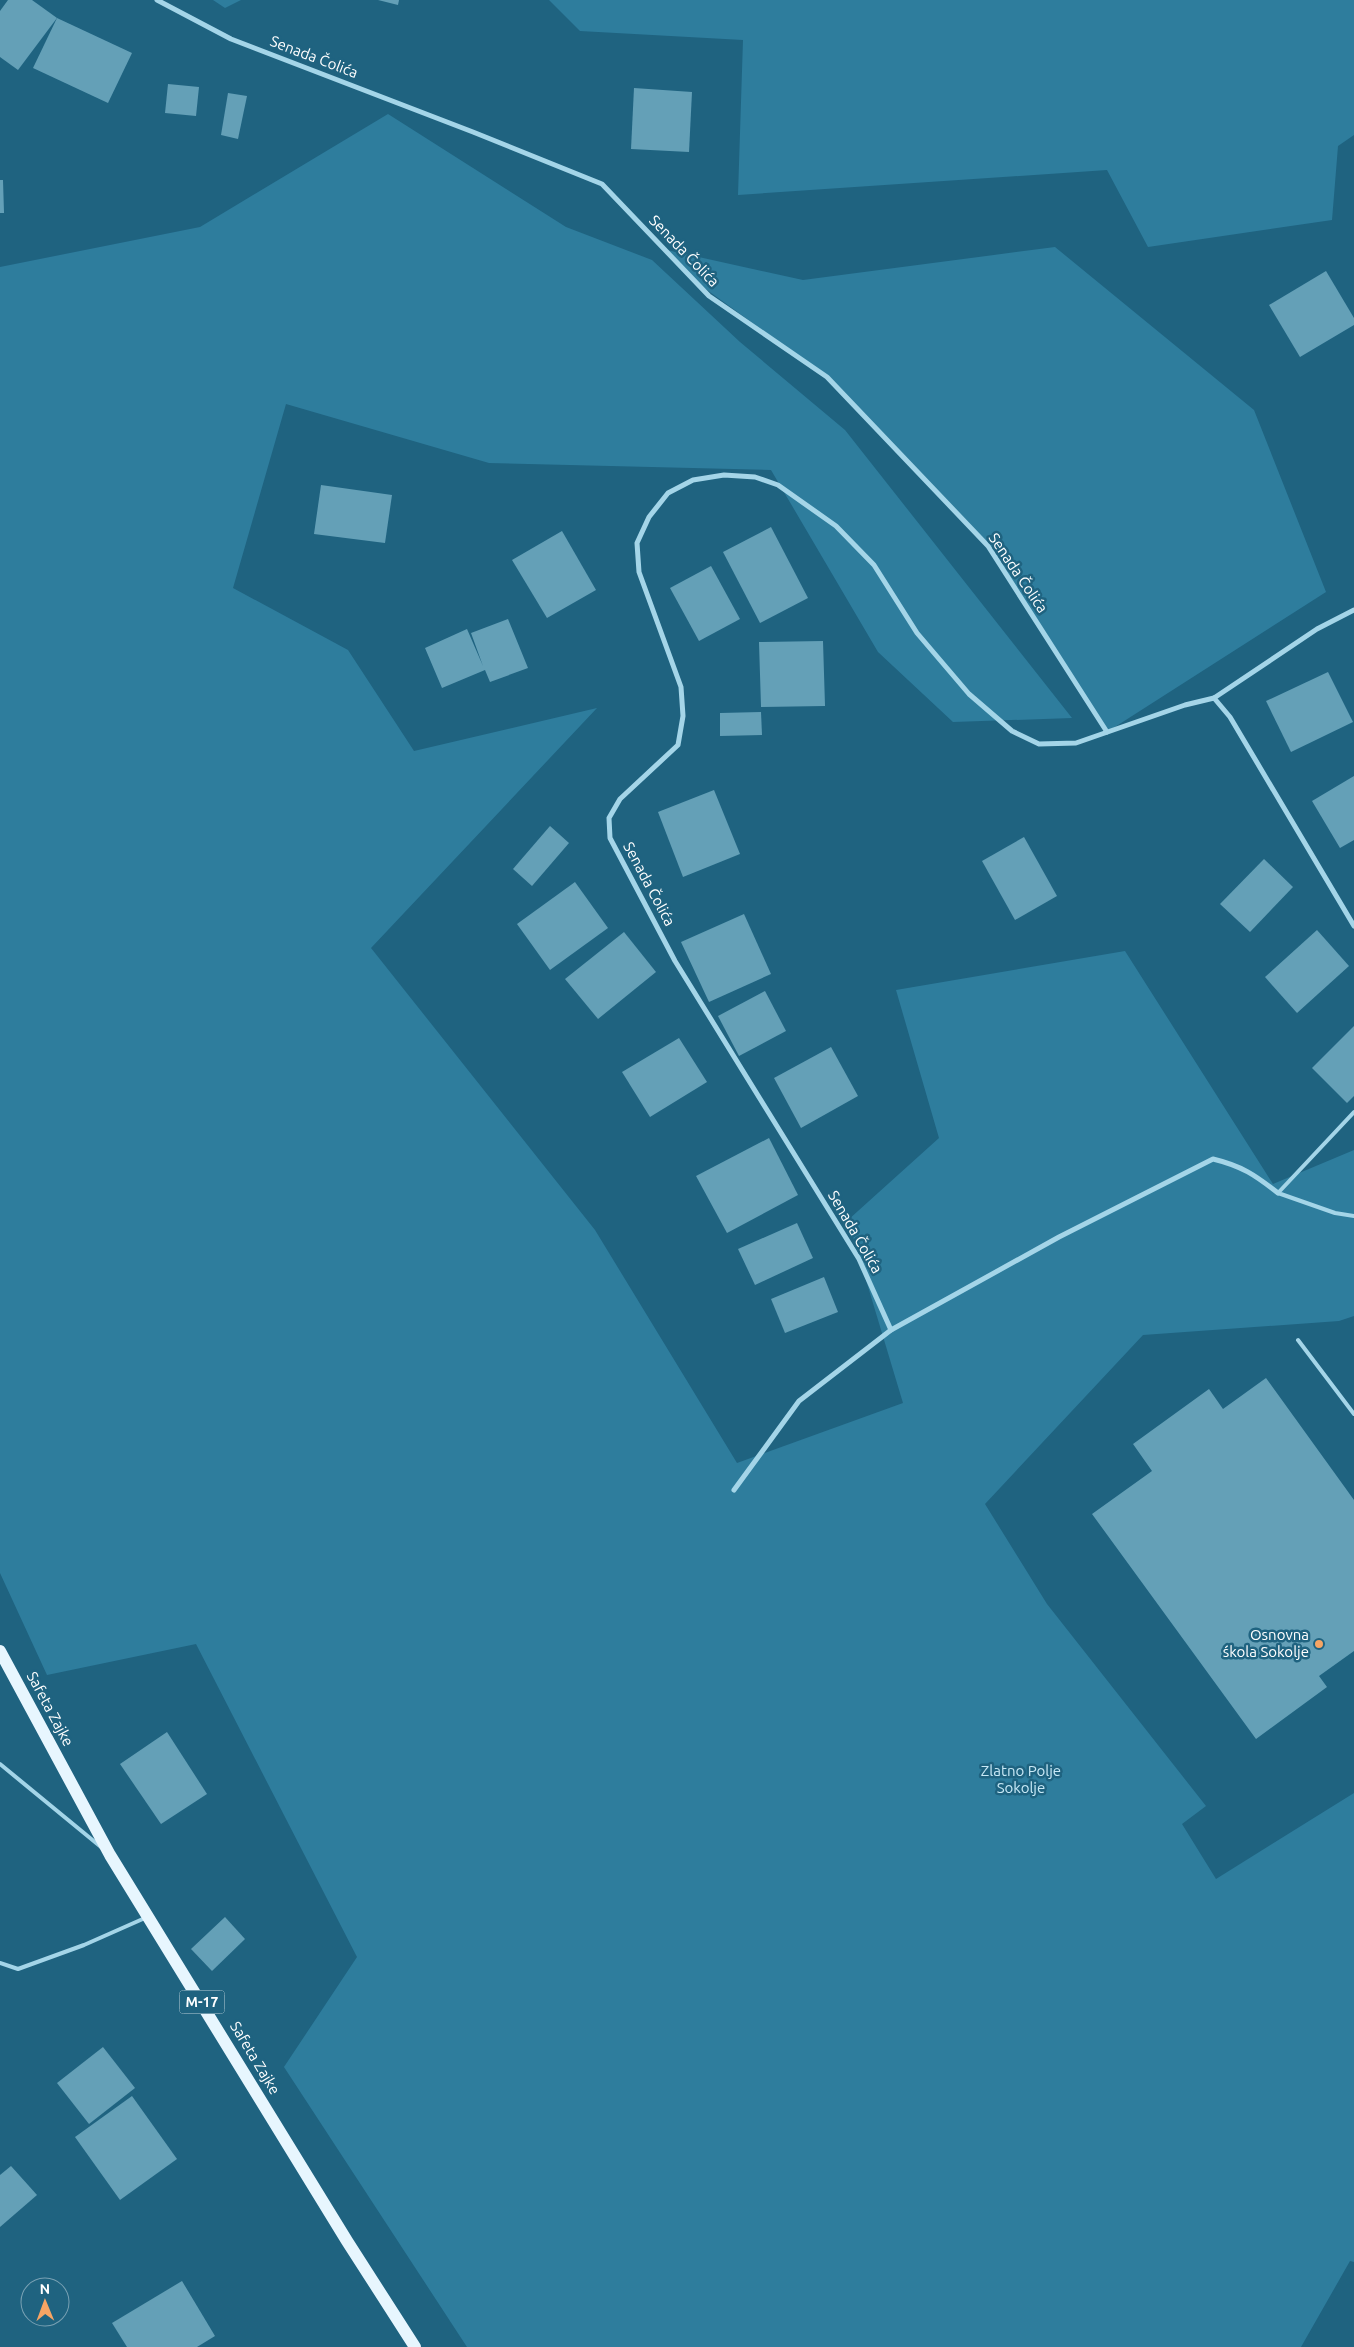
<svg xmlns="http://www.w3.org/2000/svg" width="1354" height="2347" font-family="Ubuntu,sans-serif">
	<rect width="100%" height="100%" fill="#1f6380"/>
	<!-- green -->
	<g fill="#2e7d9d">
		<path d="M 213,0 L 241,0 L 225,8 Z"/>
		<path d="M 549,0 L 1354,0 L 1354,135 L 1338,146 L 1332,220 L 1148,247 L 1107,170 L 738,195 L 743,40 L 580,31 Z"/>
		<path d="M 388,114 L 566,227 L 652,260 L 740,342 L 845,430 L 1072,718 L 953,722 L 878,652 L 771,470 L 489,463 L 286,404 L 233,588 L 348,650 L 414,751 L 597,708 L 371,948 L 595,1230 L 737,1463 L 903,1403 L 848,1220 L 939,1138 L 896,990 L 1125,951 L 1273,1184 L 1354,1150 L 1354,1316 L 1339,1321 L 1143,1335 L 985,1504 L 1047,1604 L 1206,1806 L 1182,1824 L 1216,1879 L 1354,1793 L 1354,2262 L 1350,2261 L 1301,2347 L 467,2347 L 284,2067 L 357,1957 L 196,1644 L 47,1675 L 0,1573 L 0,267 L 200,227 Z"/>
		<path d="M 1055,247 L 1254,410 L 1326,592 L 1107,732 L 988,546 L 827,377 L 696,282 L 667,250 L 803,280 Z"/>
	</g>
	<!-- building -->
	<g fill="#64a0b7">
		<path d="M 8,0 L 32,0 L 57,18 L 18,70 L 0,57 L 0,11 Z"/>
		<path d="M 378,0 L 399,0 L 398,5 Z"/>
		<path d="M 57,18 L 132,53 L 108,103 L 33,68 Z"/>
		<path d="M 168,84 L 199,87 L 196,116 L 165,113 Z"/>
		<path d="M 634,88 L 692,92 L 689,152 L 631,149 Z"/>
		<path d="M 228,93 L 247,96 L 238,139 L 221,135 Z"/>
		<path d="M 0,180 L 3,180 L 4,213 L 0,213 Z"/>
		<path d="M 1326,271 L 1354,318 L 1354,325 L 1300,357 L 1269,305 Z"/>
		<path d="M 321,485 L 392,495 L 385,543 L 314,534 Z"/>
		<path d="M 771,527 L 808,598 L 760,623 L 723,552 Z"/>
		<path d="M 562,531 L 596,590 L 547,618 L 512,560 Z"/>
		<path d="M 711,566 L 740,619 L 699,641 L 670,588 Z"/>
		<path d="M 508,619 L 528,668 L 490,682 L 485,670 L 442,688 L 425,648 L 467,629 L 483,666 L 471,633 Z"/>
		<path d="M 823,641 L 825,706 L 761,707 L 759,642 Z"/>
		<path d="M 1328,672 L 1353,722 L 1291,752 L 1266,701 Z"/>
		<path d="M 761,712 L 762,735 L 720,736 L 720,713 Z"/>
		<path d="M 1354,776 L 1354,840 L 1340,848 L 1312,801 Z"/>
		<path d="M 714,790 L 740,854 L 683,877 L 658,812 Z"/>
		<path d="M 550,826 L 569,843 L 532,886 L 513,869 Z"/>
		<path d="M 1024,837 L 1057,896 L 1015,920 L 982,861 Z"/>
		<path d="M 1264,859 L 1293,887 L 1250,932 L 1220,904 Z"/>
		<path d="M 575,882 L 608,928 L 550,970 L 517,924 Z"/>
		<path d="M 744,914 L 771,974 L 709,1002 L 681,942 Z"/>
		<path d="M 1317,930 L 1349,966 L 1297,1013 L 1265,977 Z"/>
		<path d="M 624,932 L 656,972 L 598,1019 L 565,979 Z"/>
		<path d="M 765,991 L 786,1031 L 739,1056 L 718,1016 Z"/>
		<path d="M 1354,1026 L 1354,1096 L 1347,1103 L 1312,1068 Z"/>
		<path d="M 679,1038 L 707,1082 L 650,1117 L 622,1072 Z"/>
		<path d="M 831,1047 L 858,1096 L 801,1128 L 774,1078 Z"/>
		<path d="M 769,1138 L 798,1195 L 727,1233 L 696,1176 Z"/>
		<path d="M 797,1223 L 813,1258 L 755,1285 L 738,1249 Z"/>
		<path d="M 824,1277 L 838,1312 L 785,1333 L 771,1299 Z"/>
		<path d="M 1266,1378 L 1354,1500 L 1354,1651 L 1319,1676 L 1327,1687 L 1256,1739 L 1092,1514 L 1152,1471 L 1133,1444 L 1209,1389 L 1223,1409 Z"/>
		<path d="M 167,1732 L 207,1794 L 161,1824 L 120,1764 Z"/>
		<path d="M 225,1917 L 245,1939 L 212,1971 L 191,1949 Z"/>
		<path d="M 103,2047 L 135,2088 L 89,2124 L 57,2083 Z"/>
		<path d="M 132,2096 L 177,2159 L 120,2200 L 75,2137 Z"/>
		<path d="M 11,2166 L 37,2195 L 0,2227 L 0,2175 Z"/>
		<path d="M 182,2281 L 215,2336 L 197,2347 L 127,2347 L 112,2323 Z"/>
	</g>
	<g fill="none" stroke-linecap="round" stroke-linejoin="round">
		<!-- lane -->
		<g stroke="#a4d5e8" stroke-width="4">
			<path d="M 1354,1112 L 1278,1193 L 1335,1213 L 1354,1216"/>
			<path d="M 1298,1340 L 1354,1414"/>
			<path d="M 0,1764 L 101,1847"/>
			<path d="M 0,1963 L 18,1969 L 84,1945 L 145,1918"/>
		</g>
		<!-- street -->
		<g stroke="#a4d5e8" stroke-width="5">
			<path d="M 157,0 L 231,39 L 473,132 L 602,184 L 709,296 L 827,377 L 988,546 L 1107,732"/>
			<path d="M 1214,698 L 1230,717 L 1354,926"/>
			<path d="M 891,1330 L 859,1259 L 675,961 L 610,838 L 609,818 L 620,799 L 678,745 L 683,716 L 681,687 L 639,572 L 637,543 L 649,517 L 668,493 L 693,480 L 724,475 L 755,477 L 778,485 L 836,526 L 874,565 L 917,633 L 969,694 L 1012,731 L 1039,744 L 1076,743 L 1185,705 L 1214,698 L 1317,629 L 1354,610"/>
			<path d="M 734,1490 L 799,1401 L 891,1330 L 1059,1237 L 1213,1159 C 1242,1166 1255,1175 1278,1193"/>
		</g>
		<!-- primary -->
		<path stroke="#e7f6fe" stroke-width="12" d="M 0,1651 L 110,1855 L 347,2241 L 415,2347"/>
	</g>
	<!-- markers -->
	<circle fill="#f7a564" stroke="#1f6380" stroke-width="2" cx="1319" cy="1644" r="5"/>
	<g text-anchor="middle" stroke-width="5" stroke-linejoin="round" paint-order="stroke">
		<!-- shield labels -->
		<rect fill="#1f6380" stroke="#bcd0d9" stroke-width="1" x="179.5" y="1990.5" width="45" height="23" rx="4"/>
		<g font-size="14" font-weight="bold" fill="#fff">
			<text x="202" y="2007">M-17</text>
		</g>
		<!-- street labels -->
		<g font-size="15" fill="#fff" stroke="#1f6380">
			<text transform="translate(314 57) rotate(21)" y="5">Senada Čolića</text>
			<text transform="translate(684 251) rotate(46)" y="5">Senada Čolića</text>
			<text transform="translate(1018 573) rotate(56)" y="5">Senada Čolića</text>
			<text transform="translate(649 884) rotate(62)" y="5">Senada Čolića</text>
			<text transform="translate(855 1232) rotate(60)" y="5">Senada Čolića</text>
			<text transform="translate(50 1709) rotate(62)" y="5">Safeta Zajke</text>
			<text transform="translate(255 2058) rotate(59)" y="5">Safeta Zajke</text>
		</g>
		<!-- poi labels -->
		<g font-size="15" fill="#fff" stroke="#1f6380" text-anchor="end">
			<text x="1309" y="1640">Osnovna<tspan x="1309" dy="17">śkola Sokolje</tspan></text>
		</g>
		<!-- park labels -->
		<g font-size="15" fill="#c8e9f6" stroke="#1f6380">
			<text x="1021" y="1776">Zlatno Polje<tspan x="1021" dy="17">Sokolje</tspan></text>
		</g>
	</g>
	<!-- north arrow -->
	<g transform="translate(45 2302) rotate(359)"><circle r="24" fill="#1f6380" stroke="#79a1b3"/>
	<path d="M0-4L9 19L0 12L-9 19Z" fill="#f7a564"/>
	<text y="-8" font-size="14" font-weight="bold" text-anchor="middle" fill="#ffffff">N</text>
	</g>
</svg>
